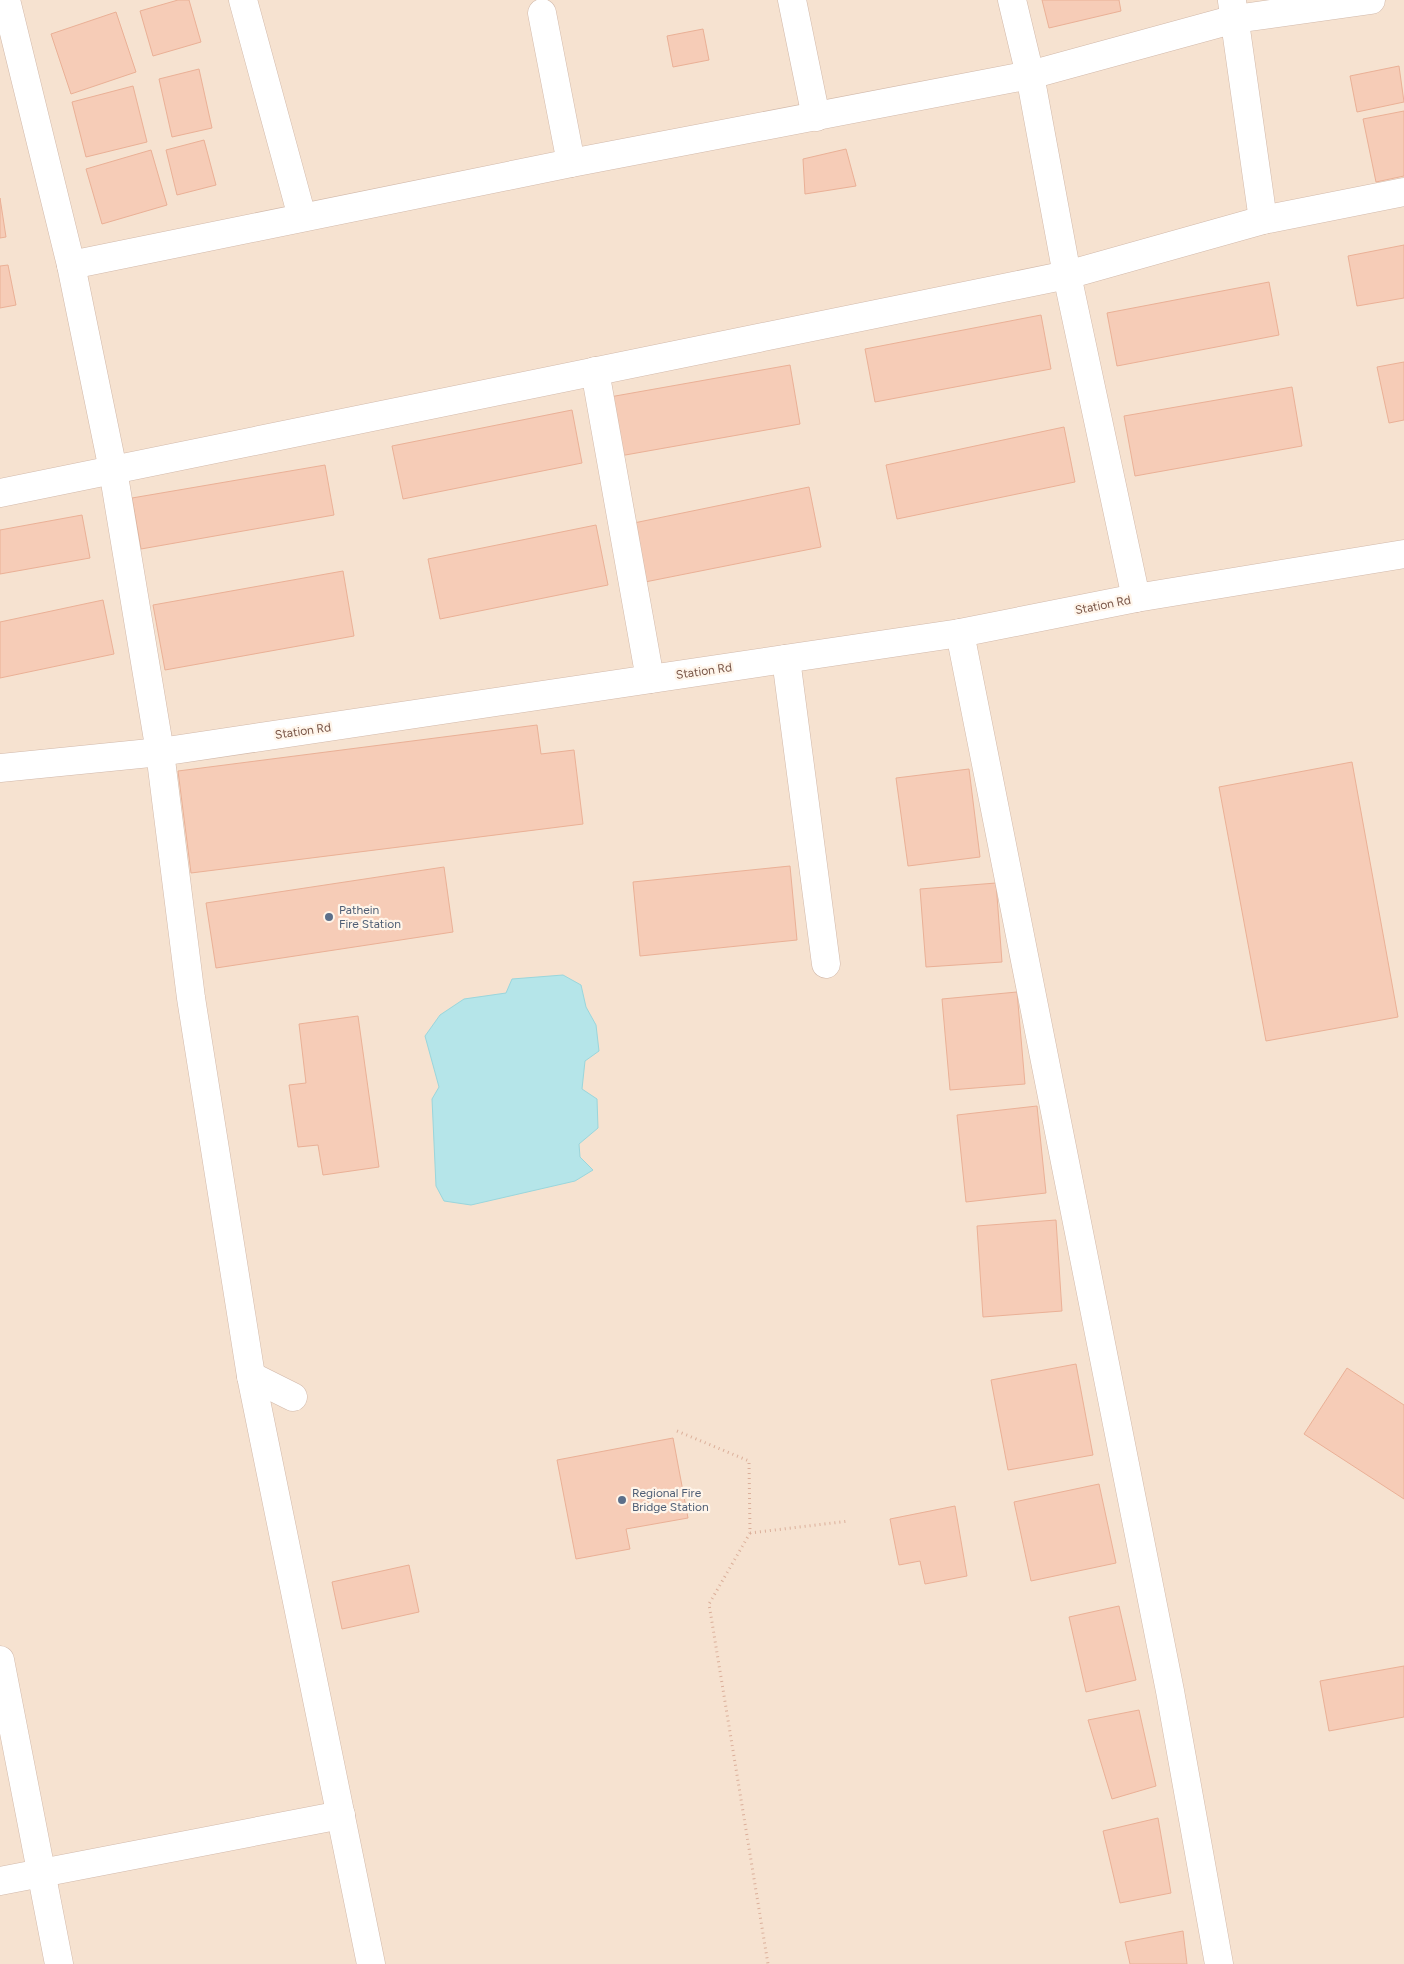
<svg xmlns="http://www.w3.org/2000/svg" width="1404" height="1964" font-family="Figtree,sans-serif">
	<rect width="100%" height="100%" fill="#fef1e2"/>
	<!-- residential -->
	<rect fill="#f6e2d0" x="0" y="0" width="1404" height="1964"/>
	<!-- water -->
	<path fill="#b5e5e9" stroke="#9ad6dc" d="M 563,975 L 581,985 L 586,1007 L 596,1025 L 599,1051 L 585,1061 L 582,1089 L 597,1099 L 598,1128 L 579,1144 L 580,1157 L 593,1170 L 575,1181 L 471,1205 L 444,1201 L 436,1186 L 432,1099 L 439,1087 L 425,1036 L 440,1015 L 464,999 L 506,993 L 512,979 Z"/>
	<!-- building -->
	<g fill="#f6ccb7" stroke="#eab096">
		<path d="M 178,0 L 189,0 L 201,42 L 153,56 L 140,11 Z"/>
		<path d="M 1042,0 L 1119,0 L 1121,11 L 1049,28 Z"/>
		<path d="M 116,12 L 136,72 L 71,94 L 51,34 Z"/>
		<path d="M 703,29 L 709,60 L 673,67 L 667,36 Z"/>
		<path d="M 1399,66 L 1404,102 L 1357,112 L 1350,76 Z"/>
		<path d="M 199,69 L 212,128 L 172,137 L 159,79 Z"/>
		<path d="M 133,86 L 147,142 L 86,157 L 72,102 Z"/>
		<path d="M 1404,111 L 1404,176 L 1376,182 L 1363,119 Z"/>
		<path d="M 204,140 L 216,185 L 177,195 L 166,150 Z"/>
		<path d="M 846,149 L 856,186 L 805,194 L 803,159 Z"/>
		<path d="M 151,150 L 167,205 L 102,224 L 86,169 Z"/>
		<path d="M 0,198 L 6,237 L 0,238 Z"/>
		<path d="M 1404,245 L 1404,298 L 1357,306 L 1348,256 Z"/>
		<path d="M 8,265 L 16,305 L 0,308 L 0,266 Z"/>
		<path d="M 1269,282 L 1279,335 L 1117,366 L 1107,313 Z"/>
		<path d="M 1041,315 L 1051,369 L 875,402 L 865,349 Z"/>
		<path d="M 1404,362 L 1404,420 L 1389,423 L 1377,367 Z"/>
		<path d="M 790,365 L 800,424 L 614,457 L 604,398 Z"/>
		<path d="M 1292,387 L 1302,446 L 1135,476 L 1124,416 Z"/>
		<path d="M 572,410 L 582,463 L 403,499 L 392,446 Z"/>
		<path d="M 1064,427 L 1075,482 L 897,519 L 886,465 Z"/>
		<path d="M 325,465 L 334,515 L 141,549 L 132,498 Z"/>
		<path d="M 809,487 L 821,547 L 640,583 L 629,524 Z"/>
		<path d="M 82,515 L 90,558 L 0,574 L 0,530 Z"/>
		<path d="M 596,525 L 608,585 L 440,619 L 428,559 Z"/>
		<path d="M 343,571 L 354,636 L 165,670 L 153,605 Z"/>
		<path d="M 103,600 L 114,654 L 0,678 L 0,622 Z"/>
		<path d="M 537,725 L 541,754 L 574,750 L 583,824 L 191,873 L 178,771 Z"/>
		<path d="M 1352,762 L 1398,1017 L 1266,1041 L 1219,787 Z"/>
		<path d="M 969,769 L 980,857 L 908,866 L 896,778 Z"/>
		<path d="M 790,866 L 797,940 L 640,956 L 633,882 Z"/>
		<path d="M 444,867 L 453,932 L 216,968 L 206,903 Z"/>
		<path d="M 996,883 L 1002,962 L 926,967 L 920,889 Z"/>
		<path d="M 1017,992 L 1025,1084 L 950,1090 L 942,999 Z"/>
		<path d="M 358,1016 L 379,1167 L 323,1175 L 318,1145 L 298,1147 L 289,1085 L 306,1083 L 299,1024 Z"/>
		<path d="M 1037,1106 L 1046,1193 L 966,1202 L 957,1115 Z"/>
		<path d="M 1056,1220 L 1062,1311 L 983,1317 L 977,1226 Z"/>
		<path d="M 1076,1364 L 1093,1455 L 1008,1470 L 991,1380 Z"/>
		<path d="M 1347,1368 L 1404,1405 L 1404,1499 L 1304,1434 Z"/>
		<path d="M 673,1438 L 688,1518 L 626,1529 L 630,1549 L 576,1559 L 557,1460 Z"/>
		<path d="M 1099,1484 L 1116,1563 L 1031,1581 L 1014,1502 Z"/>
		<path d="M 955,1506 L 967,1576 L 925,1584 L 920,1561 L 899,1565 L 890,1519 Z"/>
		<path d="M 409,1565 L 419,1612 L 342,1629 L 332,1582 Z"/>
		<path d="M 1119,1606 L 1136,1680 L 1086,1692 L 1069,1617 Z"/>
		<path d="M 1404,1666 L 1404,1717 L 1329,1731 L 1320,1681 Z"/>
		<path d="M 1139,1710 L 1156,1786 L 1112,1799 L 1088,1720 Z"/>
		<path d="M 1158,1818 L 1171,1893 L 1120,1903 L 1103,1831 Z"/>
		<path d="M 1183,1931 L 1187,1964 L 1130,1964 L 1125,1942 Z"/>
	</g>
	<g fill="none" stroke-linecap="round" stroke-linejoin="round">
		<!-- minor casing -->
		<g stroke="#d2b9aa" stroke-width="29">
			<g id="minor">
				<path d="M 6,0 L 71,265 L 113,470 L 160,752 L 191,998 L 251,1376 L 371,1964"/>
				<path d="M 243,0 L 302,217"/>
				<path d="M 792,0 L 816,117"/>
				<path d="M 1012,0 L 1030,75 L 1067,275 L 1136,598"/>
				<path d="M 1232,1 L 1263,220"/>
				<path d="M 542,13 L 571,163"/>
				<path d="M 71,265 L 571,163 L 1030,75 L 1235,19 L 1371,0"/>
				<path d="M 595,371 L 650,679"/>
				<path d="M 0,493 L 1067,275 L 1263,220 L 1404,192"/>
				<path d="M 960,633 L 1170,1691 L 1219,1964"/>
				<path d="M 786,659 L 826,964"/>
				<path d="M 0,768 L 160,752 L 960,633 L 1136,598 L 1404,554"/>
				<path d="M 251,1376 L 293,1397"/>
				<path d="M 0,1660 L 59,1964"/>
				<path d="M 0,1881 L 341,1815"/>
			</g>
		</g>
		<!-- path -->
		<g stroke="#dbaf9a" stroke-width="3" stroke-dasharray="1 4" stroke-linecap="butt">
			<path d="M 677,1431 L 749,1461 L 750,1533 L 709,1604 L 768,1964"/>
			<path d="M 750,1533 L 849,1521"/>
		</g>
		<!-- minor -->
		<use href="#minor" stroke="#fff" stroke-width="28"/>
	</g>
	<!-- markers -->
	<g fill="#5c6f8a" stroke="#fff5ea" stroke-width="2">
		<circle cx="329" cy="917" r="5"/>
		<circle cx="622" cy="1500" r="5"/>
	</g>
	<g text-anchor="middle" stroke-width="4.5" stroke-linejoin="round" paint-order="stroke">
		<!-- street labels -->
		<g font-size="12" fill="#785446" stroke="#fff5ea">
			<text transform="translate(1103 605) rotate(-11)" y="4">Station Rd</text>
			<text transform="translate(704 671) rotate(-8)" y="4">Station Rd</text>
			<text transform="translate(303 731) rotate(-8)" y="4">Station Rd</text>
		</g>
		<!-- service labels -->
		<g font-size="12" fill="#4e5e75" stroke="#fff5ea" text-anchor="start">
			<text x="339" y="914">Pathein<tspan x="339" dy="14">Fire Station</tspan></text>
			<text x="632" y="1497">Regional Fire<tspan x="632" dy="14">Bridge Station</tspan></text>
		</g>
	</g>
</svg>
